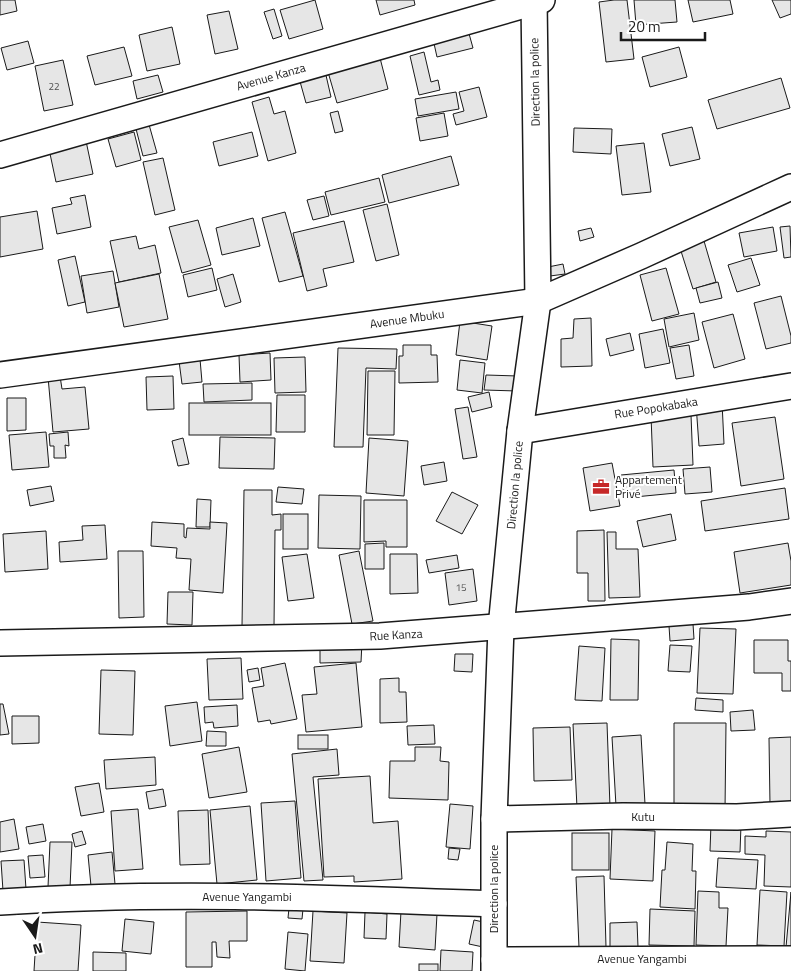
<svg xmlns="http://www.w3.org/2000/svg" width="791" height="971" font-family="'Titillium Web',sans-serif">
	<rect width="100%" height="100%" fill="#fff"/>
	<!-- building -->
	<g fill="#e6e6e6" stroke="#1a1a1a">
		<path d="M 0,0 L 15,0 L 17,11 L 0,15 Z"/>
		<path d="M 315,0 L 323,29 L 289,39 L 280,10 Z"/>
		<path d="M 376,0 L 414,0 L 415,5 L 380,15 Z"/>
		<path d="M 614,0 L 627,0 L 634,59 L 606,62 L 599,2 Z"/>
		<path d="M 634,0 L 675,0 L 677,22 L 636,25 Z"/>
		<path d="M 688,0 L 730,0 L 733,14 L 693,22 Z"/>
		<path d="M 772,0 L 791,0 L 791,14 L 780,18 Z"/>
		<path d="M 274,9 L 282,36 L 273,39 L 264,12 Z"/>
		<path d="M 229,11 L 238,49 L 215,54 L 207,15 Z"/>
		<path d="M 172,27 L 180,64 L 147,71 L 139,35 Z"/>
		<path d="M 468,30 L 473,48 L 437,57 L 433,39 Z"/>
		<path d="M 28,41 L 34,63 L 7,70 L 1,48 Z"/>
		<path d="M 124,47 L 132,76 L 95,85 L 87,56 Z"/>
		<path d="M 679,47 L 687,77 L 650,87 L 642,57 Z"/>
		<path d="M 424,52 L 431,82 L 438,80 L 440,90 L 419,95 L 410,56 Z"/>
		<path d="M 380,58 L 388,89 L 337,103 L 328,72 Z"/>
		<path d="M 63,60 L 73,105 L 44,111 L 35,66 Z"/>
		<path d="M 325,71 L 331,97 L 306,103 L 299,78 Z"/>
		<path d="M 158,75 L 163,92 L 137,99 L 133,81 Z"/>
		<path d="M 781,78 L 790,108 L 717,129 L 708,100 Z"/>
		<path d="M 479,87 L 487,117 L 456,125 L 453,114 L 464,111 L 459,92 Z"/>
		<path d="M 456,92 L 459,109 L 418,116 L 415,99 Z"/>
		<path d="M 269,97 L 274,114 L 285,111 L 296,153 L 268,161 L 252,102 Z"/>
		<path d="M 338,111 L 343,131 L 335,133 L 330,113 Z"/>
		<path d="M 444,113 L 448,136 L 420,141 L 416,118 Z"/>
		<path d="M 148,121 L 157,153 L 143,156 L 135,125 Z"/>
		<path d="M 692,127 L 700,159 L 670,166 L 662,134 Z"/>
		<path d="M 574,128 L 612,129 L 611,154 L 573,152 Z"/>
		<path d="M 134,132 L 141,160 L 116,167 L 108,139 Z"/>
		<path d="M 252,132 L 258,156 L 219,166 L 213,142 Z"/>
		<path d="M 86,141 L 93,174 L 56,182 L 49,149 Z"/>
		<path d="M 644,143 L 651,192 L 622,195 L 616,146 Z"/>
		<path d="M 451,156 L 459,185 L 389,203 L 382,175 Z"/>
		<path d="M 163,158 L 175,210 L 155,215 L 143,162 Z"/>
		<path d="M 379,178 L 385,202 L 331,215 L 325,192 Z"/>
		<path d="M 85,195 L 91,227 L 57,234 L 52,208 L 72,204 L 70,198 Z"/>
		<path d="M 324,196 L 329,216 L 313,220 L 307,200 Z"/>
		<path d="M 387,204 L 399,255 L 376,261 L 363,210 Z"/>
		<path d="M 37,211 L 43,249 L 0,257 L 0,217 Z"/>
		<path d="M 285,212 L 303,276 L 279,282 L 262,218 Z"/>
		<path d="M 253,218 L 260,246 L 222,255 L 216,228 Z"/>
		<path d="M 198,220 L 211,265 L 182,273 L 169,227 Z"/>
		<path d="M 344,221 L 354,262 L 323,269 L 327,286 L 307,291 L 293,233 Z"/>
		<path d="M 790,226 L 791,257 L 784,258 L 780,227 Z"/>
		<path d="M 773,227 L 777,251 L 744,257 L 739,233 Z"/>
		<path d="M 591,228 L 594,237 L 580,241 L 578,231 Z"/>
		<path d="M 136,236 L 139,249 L 155,245 L 161,273 L 119,282 L 110,241 Z"/>
		<path d="M 704,241 L 716,282 L 693,289 L 680,248 Z"/>
		<path d="M 75,256 L 85,302 L 68,306 L 58,260 Z"/>
		<path d="M 751,258 L 760,285 L 737,292 L 728,265 Z"/>
		<path d="M 563,264 L 565,274 L 550,276 L 548,267 Z"/>
		<path d="M 212,268 L 217,290 L 188,297 L 183,275 Z"/>
		<path d="M 666,268 L 679,314 L 652,321 L 640,275 Z"/>
		<path d="M 113,271 L 119,307 L 87,313 L 81,276 Z"/>
		<path d="M 159,274 L 168,319 L 124,327 L 115,283 Z"/>
		<path d="M 233,274 L 241,302 L 225,307 L 217,279 Z"/>
		<path d="M 718,282 L 722,298 L 700,303 L 696,288 Z"/>
		<path d="M 781,296 L 791,336 L 791,343 L 766,349 L 754,303 Z"/>
		<path d="M 694,313 L 699,340 L 669,347 L 664,319 Z"/>
		<path d="M 733,314 L 745,359 L 714,368 L 702,322 Z"/>
		<path d="M 591,318 L 592,366 L 561,367 L 561,339 L 573,338 L 574,319 Z"/>
		<path d="M 460,321 L 492,326 L 487,360 L 456,355 Z"/>
		<path d="M 663,329 L 670,363 L 645,368 L 639,334 Z"/>
		<path d="M 630,333 L 634,350 L 610,356 L 606,339 Z"/>
		<path d="M 403,345 L 431,345 L 431,355 L 437,355 L 438,382 L 399,383 L 399,356 L 403,356 Z"/>
		<path d="M 689,345 L 694,376 L 676,379 L 670,348 Z"/>
		<path d="M 338,348 L 397,349 L 396,369 L 366,368 L 363,447 L 334,447 Z"/>
		<path d="M 270,353 L 271,380 L 240,382 L 239,355 Z"/>
		<path d="M 305,357 L 306,392 L 275,393 L 274,358 Z"/>
		<path d="M 200,359 L 202,382 L 182,384 L 179,361 Z"/>
		<path d="M 460,360 L 485,363 L 482,393 L 457,390 Z"/>
		<path d="M 368,371 L 395,371 L 394,435 L 367,435 Z"/>
		<path d="M 486,375 L 518,376 L 517,391 L 484,390 Z"/>
		<path d="M 60,376 L 62,389 L 85,387 L 89,429 L 53,432 L 48,377 Z"/>
		<path d="M 173,376 L 174,409 L 147,410 L 146,377 Z"/>
		<path d="M 252,383 L 252,400 L 204,402 L 203,384 Z"/>
		<path d="M 489,392 L 492,407 L 472,412 L 468,397 Z"/>
		<path d="M 277,395 L 305,395 L 305,432 L 276,432 Z"/>
		<path d="M 7,398 L 26,398 L 26,430 L 7,431 Z"/>
		<path d="M 722,402 L 724,444 L 699,446 L 696,404 Z"/>
		<rect x="189" y="403" width="82" height="32"/>
		<path d="M 468,407 L 477,457 L 463,459 L 455,409 Z"/>
		<path d="M 691,415 L 693,465 L 653,467 L 651,416 Z"/>
		<path d="M 775,417 L 784,479 L 741,486 L 732,423 Z"/>
		<path d="M 46,432 L 49,467 L 12,470 L 9,435 Z"/>
		<path d="M 68,432 L 69,446 L 65,445 L 66,458 L 54,458 L 54,446 L 50,446 L 49,434 Z"/>
		<path d="M 220,437 L 275,438 L 274,469 L 219,468 Z"/>
		<path d="M 183,438 L 189,464 L 178,466 L 172,441 Z"/>
		<path d="M 369,438 L 408,441 L 404,496 L 366,493 Z"/>
		<path d="M 444,462 L 447,481 L 424,485 L 421,466 Z"/>
		<path d="M 612,463 L 620,506 L 590,511 L 583,468 Z"/>
		<path d="M 710,467 L 712,492 L 685,494 L 683,469 Z"/>
		<path d="M 674,470 L 676,493 L 624,498 L 621,475 Z"/>
		<path d="M 51,486 L 54,501 L 30,506 L 27,490 Z"/>
		<path d="M 278,487 L 304,489 L 302,504 L 276,502 Z"/>
		<path d="M 785,488 L 789,519 L 705,531 L 701,501 Z"/>
		<path d="M 244,490 L 272,490 L 272,515 L 281,514 L 281,530 L 275,530 L 274,627 L 242,626 Z"/>
		<path d="M 452,492 L 478,505 L 462,534 L 436,521 Z"/>
		<path d="M 319,495 L 361,496 L 360,549 L 318,548 Z"/>
		<path d="M 197,499 L 211,500 L 210,527 L 196,527 Z"/>
		<path d="M 364,500 L 407,500 L 407,547 L 386,547 L 386,541 L 364,542 Z"/>
		<rect x="283" y="514" width="25" height="35"/>
		<path d="M 671,514 L 676,540 L 643,547 L 637,521 Z"/>
		<path d="M 152,522 L 184,524 L 184,537 L 186,538 L 187,528 L 210,529 L 210,522 L 227,523 L 223,593 L 189,590 L 191,559 L 176,558 L 177,548 L 151,546 Z"/>
		<path d="M 105,525 L 107,559 L 60,562 L 59,542 L 83,540 L 82,526 Z"/>
		<path d="M 604,530 L 605,601 L 588,601 L 588,573 L 577,573 L 577,531 Z"/>
		<path d="M 46,531 L 48,569 L 5,572 L 3,534 Z"/>
		<path d="M 607,532 L 616,532 L 616,549 L 638,549 L 640,597 L 609,598 Z"/>
		<path d="M 384,543 L 384,569 L 365,569 L 365,544 Z"/>
		<path d="M 788,543 L 791,561 L 791,585 L 740,593 L 734,552 Z"/>
		<path d="M 118,551 L 143,551 L 144,617 L 119,618 Z"/>
		<path d="M 359,551 L 373,621 L 352,624 L 339,555 Z"/>
		<path d="M 307,554 L 314,598 L 288,601 L 282,557 Z"/>
		<path d="M 390,554 L 417,554 L 418,593 L 390,594 Z"/>
		<path d="M 457,555 L 459,568 L 429,573 L 426,560 Z"/>
		<path d="M 473,569 L 477,601 L 449,605 L 445,573 Z"/>
		<path d="M 168,592 L 193,592 L 192,625 L 167,624 Z"/>
		<path d="M 693,624 L 694,639 L 670,641 L 669,626 Z"/>
		<path d="M 700,628 L 736,629 L 733,694 L 697,693 Z"/>
		<path d="M 611,639 L 639,640 L 638,700 L 610,700 Z"/>
		<path d="M 754,640 L 788,640 L 788,661 L 791,661 L 791,691 L 782,691 L 782,673 L 754,673 Z"/>
		<path d="M 320,642 L 362,642 L 361,662 L 320,663 Z"/>
		<path d="M 670,645 L 692,646 L 690,672 L 668,671 Z"/>
		<path d="M 579,646 L 605,648 L 602,701 L 575,700 Z"/>
		<path d="M 455,654 L 473,654 L 472,672 L 454,671 Z"/>
		<path d="M 241,658 L 243,699 L 209,700 L 207,659 Z"/>
		<path d="M 285,663 L 297,719 L 271,724 L 270,720 L 258,722 L 252,688 L 264,686 L 261,668 Z"/>
		<path d="M 356,663 L 362,727 L 306,732 L 302,695 L 317,694 L 314,667 Z"/>
		<path d="M 258,668 L 260,680 L 249,682 L 247,670 Z"/>
		<path d="M 101,670 L 135,671 L 133,735 L 99,734 Z"/>
		<path d="M 399,678 L 399,692 L 406,692 L 407,722 L 380,723 L 380,679 Z"/>
		<path d="M 696,698 L 723,700 L 723,712 L 695,710 Z"/>
		<path d="M 197,702 L 202,741 L 170,746 L 165,706 Z"/>
		<path d="M 0,704 L 3,704 L 9,734 L 0,735 Z"/>
		<path d="M 237,705 L 238,726 L 214,728 L 213,722 L 205,723 L 204,707 Z"/>
		<path d="M 753,710 L 755,730 L 731,731 L 730,712 Z"/>
		<path d="M 12,716 L 39,716 L 39,743 L 12,744 Z"/>
		<path d="M 607,723 L 610,807 L 577,808 L 573,724 Z"/>
		<path d="M 674,723 L 726,723 L 725,811 L 674,810 Z"/>
		<path d="M 434,725 L 435,744 L 408,745 L 407,726 Z"/>
		<path d="M 570,727 L 572,780 L 534,781 L 533,728 Z"/>
		<path d="M 207,731 L 226,732 L 226,746 L 206,746 Z"/>
		<rect x="298" y="735" width="30" height="14"/>
		<path d="M 641,735 L 645,804 L 616,806 L 612,737 Z"/>
		<path d="M 791,737 L 791,805 L 770,805 L 769,738 Z"/>
		<path d="M 239,747 L 247,792 L 209,798 L 202,754 Z"/>
		<path d="M 415,747 L 441,747 L 440,761 L 449,762 L 448,800 L 389,798 L 390,761 L 415,761 Z"/>
		<path d="M 337,749 L 339,775 L 313,777 L 323,880 L 304,881 L 292,754 Z"/>
		<path d="M 155,757 L 156,785 L 106,789 L 104,760 Z"/>
		<path d="M 370,776 L 373,823 L 398,821 L 402,879 L 354,882 L 354,876 L 324,877 L 318,779 Z"/>
		<path d="M 99,783 L 104,812 L 81,816 L 75,787 Z"/>
		<path d="M 163,789 L 166,806 L 149,809 L 146,792 Z"/>
		<path d="M 295,801 L 301,878 L 266,881 L 261,803 Z"/>
		<path d="M 450,804 L 473,806 L 470,849 L 446,847 Z"/>
		<path d="M 250,806 L 257,880 L 217,884 L 210,810 Z"/>
		<path d="M 138,809 L 143,869 L 115,871 L 111,811 Z"/>
		<path d="M 208,810 L 210,864 L 180,865 L 178,811 Z"/>
		<path d="M 14,819 L 19,849 L 0,852 L 0,822 Z"/>
		<path d="M 43,824 L 46,841 L 29,844 L 26,827 Z"/>
		<path d="M 711,824 L 741,825 L 740,852 L 710,851 Z"/>
		<path d="M 612,829 L 655,831 L 653,881 L 610,879 Z"/>
		<path d="M 82,831 L 86,844 L 75,847 L 72,834 Z"/>
		<path d="M 766,831 L 791,832 L 791,887 L 764,886 L 765,855 L 745,854 L 745,836 L 766,837 Z"/>
		<rect x="572" y="833" width="37" height="37"/>
		<path d="M 50,842 L 72,842 L 70,888 L 48,887 Z"/>
		<path d="M 667,842 L 693,844 L 692,871 L 696,871 L 695,909 L 660,907 L 662,870 L 665,870 Z"/>
		<path d="M 449,848 L 460,849 L 458,860 L 448,859 Z"/>
		<path d="M 112,852 L 115,884 L 91,886 L 88,855 Z"/>
		<path d="M 43,855 L 45,877 L 30,878 L 28,856 Z"/>
		<path d="M 718,858 L 758,860 L 756,889 L 716,887 Z"/>
		<path d="M 24,860 L 26,889 L 3,891 L 1,861 Z"/>
		<path d="M 604,876 L 606,947 L 579,948 L 576,877 Z"/>
		<path d="M 760,890 L 787,892 L 784,946 L 757,945 Z"/>
		<path d="M 698,891 L 719,892 L 719,908 L 728,908 L 726,946 L 696,945 Z"/>
		<path d="M 791,892 L 791,948 L 786,947 Z"/>
		<path d="M 289,908 L 303,909 L 302,919 L 288,918 Z"/>
		<path d="M 650,909 L 695,911 L 694,946 L 649,945 Z"/>
		<path d="M 247,911 L 247,941 L 229,941 L 230,958 L 217,957 L 216,942 L 212,942 L 212,967 L 186,967 L 186,912 Z"/>
		<path d="M 313,911 L 347,913 L 344,963 L 310,961 Z"/>
		<path d="M 401,911 L 437,914 L 435,950 L 399,947 Z"/>
		<path d="M 365,912 L 387,914 L 386,939 L 364,938 Z"/>
		<path d="M 125,919 L 154,922 L 151,954 L 122,951 Z"/>
		<path d="M 474,920 L 488,923 L 483,947 L 469,944 Z"/>
		<path d="M 37,922 L 81,925 L 78,971 L 34,971 Z"/>
		<path d="M 637,922 L 638,947 L 610,949 L 610,923 Z"/>
		<path d="M 288,932 L 308,934 L 305,971 L 285,969 Z"/>
		<path d="M 441,950 L 473,952 L 472,971 L 440,971 Z"/>
		<path d="M 93,952 L 126,953 L 126,971 L 93,971 Z"/>
		<rect x="419" y="964" width="19" height="7"/>
	</g>
	<g fill="none" stroke-linecap="round" stroke-linejoin="round">
		<!-- street casing -->
		<g stroke="#1a1a1a" stroke-width="28">
			<g id="street">
				<path d="M 0,155 L 542,0"/>
				<path d="M 0,375 L 538,301 L 641,256 L 791,187"/>
				<path d="M 520,431 L 791,386"/>
				<path d="M 0,643 L 380,636 L 749,607 L 791,601"/>
				<path d="M 494,819 L 623,816 L 737,817 L 791,814"/>
				<path d="M 0,902 C 165,891 330,898 494,904"/>
				<path d="M 494,960 L 791,959"/>
				<path d="M 494,971 L 494,819 L 501,628 L 520,431 L 538,301 L 534,0"/>
			</g>
		</g>
		<!-- street -->
		<use href="#street" stroke="#fff" stroke-width="25"/>
	</g>
	<!-- icons -->
	<defs>
		<g id="office-bare" transform="scale(1.35)"><path d="M-6-3h4V-5.5h4V-3h4V5H-6ZM-1-4.5V-3h2v-1.5ZM-6 0V1H6V0Z" fill="#c62828" stroke="#fff" stroke-width="2.5" paint-order="stroke"/></g>
	</defs>
	<g fill-rule="evenodd">
		<use href="#office-bare" x="601" y="487"/>
	</g>
	<g text-anchor="middle" stroke-width="4" stroke-linejoin="round" paint-order="stroke">
		<!-- number labels -->
		<g font-size="10" fill="#4d4d4d">
			<text x="54" y="90">22</text>
			<text x="461" y="591">15</text>
		</g>
		<!-- street labels -->
		<g font-size="12" fill="#1a1a1a" stroke="#fff">
			<text transform="translate(271 77) rotate(-16)" y="4">Avenue Kanza</text>
			<text transform="translate(535 82) rotate(-91)" y="4">Direction la police</text>
			<text transform="translate(407 319) rotate(-8)" y="4">Avenue Mbuku</text>
			<text transform="translate(656 408) rotate(-9)" y="4">Rue Popokabaka</text>
			<text transform="translate(515 485) rotate(-85)" y="4">Direction la police</text>
			<text transform="translate(396 635) rotate(-3)" y="4">Rue Kanza</text>
			<text x="643" y="821">Kutu</text>
			<text transform="translate(494 889) rotate(-90)" y="4">Direction la police</text>
			<text x="247" y="901">Avenue Yangambi</text>
			<text x="642" y="963">Avenue Yangambi</text>
		</g>
		<!-- poi labels -->
		<g font-size="12" fill="#1a1a1a" stroke="#fff" text-anchor="start">
			<text x="615" y="484">Appartement<tspan x="615" dy="14">Privé</tspan></text>
		</g>
	</g>
	<!-- north arrow -->
	<g transform="translate(35 936) rotate(167)" stroke="#ffffff" stroke-width="4" paint-order="stroke">
	<path d="M0-4L9 19L0 12L-9 19Z" fill="#1a1a1a"/>
	<text y="-8" font-size="14" font-weight="bold" text-anchor="middle" fill="#1a1a1a">N</text>
	</g>
	<!-- scale -->
	<path d="M621 32v8h84v-8" fill="none" stroke="#1a1a1a" stroke-width="2.5"/>
	<text x="628" y="32" font-size="15" fill="#1a1a1a" stroke="#ffffff" stroke-width="4" paint-order="stroke">20 m</text>
</svg>
